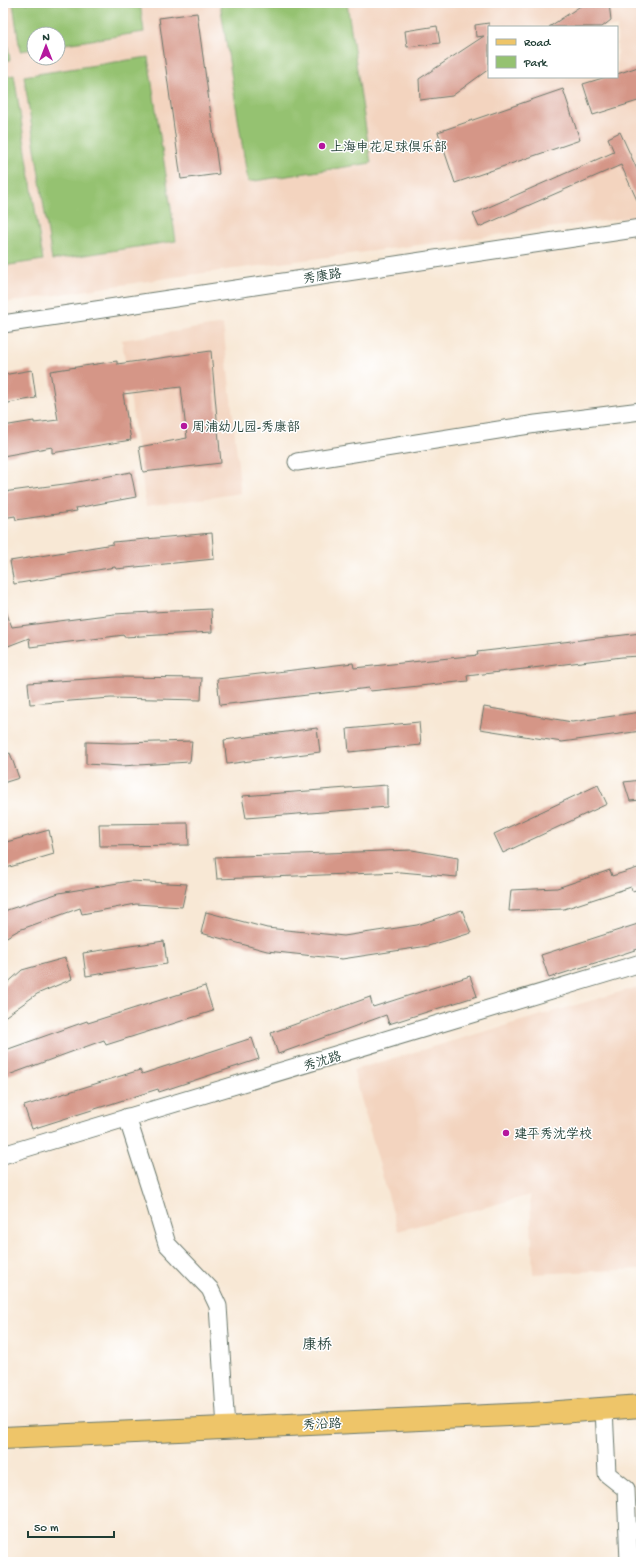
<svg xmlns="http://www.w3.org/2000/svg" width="644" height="1565" font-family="'Gochi Hand','LXGW WenKai TC',sans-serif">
	<rect width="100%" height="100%" fill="#fff"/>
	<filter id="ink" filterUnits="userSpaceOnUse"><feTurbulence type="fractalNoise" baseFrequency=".025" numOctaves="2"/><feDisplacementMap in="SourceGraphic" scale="8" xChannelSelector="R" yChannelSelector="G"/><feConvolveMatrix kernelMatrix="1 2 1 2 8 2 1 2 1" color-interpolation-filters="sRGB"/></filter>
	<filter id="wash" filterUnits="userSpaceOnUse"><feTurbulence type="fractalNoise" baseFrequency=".012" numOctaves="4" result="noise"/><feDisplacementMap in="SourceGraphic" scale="16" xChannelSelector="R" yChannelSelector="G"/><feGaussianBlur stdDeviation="0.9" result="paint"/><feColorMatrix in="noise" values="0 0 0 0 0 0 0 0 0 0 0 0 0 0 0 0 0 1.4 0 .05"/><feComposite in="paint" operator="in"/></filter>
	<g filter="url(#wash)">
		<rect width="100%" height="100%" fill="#f8e8d5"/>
		<!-- built -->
		<g fill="#f3d4bf" fill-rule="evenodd">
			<path d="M 3,3 L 641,3 L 641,216 L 174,277 L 3,303 ZM 489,27 L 617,27 L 617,77 L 489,77 ZM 34,34 L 58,34 L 58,58 L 34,58 Z"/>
			<path d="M 223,324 L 241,493 L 146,507 L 122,340 Z"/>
			<path d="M 641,986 L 641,1269 L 533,1274 L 530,1195 L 398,1231 L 353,1070 Z"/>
		</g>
		<!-- green -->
		<g fill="#95c271" stroke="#5a8052">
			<path d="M 13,3 L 140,3 L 144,32 L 58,45 L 58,34 L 34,34 L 34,49 L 20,51 Z"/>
			<path d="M 220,3 L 347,3 L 371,163 L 248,182 Z"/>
			<path d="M 3,13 L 10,60 L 3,61 Z"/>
			<path d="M 148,57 L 176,241 L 52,260 L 24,76 Z"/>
			<path d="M 14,75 L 43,260 L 3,266 L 3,77 Z"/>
		</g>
		<g id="blocks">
			<!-- building -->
			<g fill="#d59687">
				<path d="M 585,3 L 609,3 L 611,20 L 602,27 L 549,27 Z"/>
				<path d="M 197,13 L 219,174 L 181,179 L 159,18 Z"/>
				<path d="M 489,23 L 489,69 L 452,96 L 420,100 L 419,79 L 484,36 L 476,37 L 475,25 Z"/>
				<path d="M 437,26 L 440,43 L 407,47 L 405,31 Z"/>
				<path d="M 641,66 L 641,100 L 593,115 L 583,84 L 606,77 L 617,77 L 617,74 Z"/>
				<path d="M 563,89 L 580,140 L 455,183 L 438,132 Z"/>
				<path d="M 620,132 L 641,178 L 641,209 L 621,165 L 479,227 L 473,214 L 614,152 L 608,138 Z"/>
				<path d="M 211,351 L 221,463 L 143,472 L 139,447 L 187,438 L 181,387 L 123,394 L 131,440 L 52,453 L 52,447 L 3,456 L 3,426 L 34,421 L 34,423 L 58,420 L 50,371 L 117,361 L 117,364 Z"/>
				<path d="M 32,370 L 36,398 L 3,404 L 3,375 Z"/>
				<path d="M 131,472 L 136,497 L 76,508 L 77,511 L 16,520 L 15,516 L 3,518 L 3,492 L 72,483 Z"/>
				<path d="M 212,533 L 214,559 L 116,569 L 115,567 L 14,584 L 10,561 L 113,544 L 113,542 Z"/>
				<path d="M 3,604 L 12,627 L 114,614 L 211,609 L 212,632 L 124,637 L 124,635 L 30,647 L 29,638 L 3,648 Z"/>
				<path d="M 641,633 L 641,656 L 622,657 L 467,676 L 468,681 L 370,691 L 369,688 L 220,705 L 217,679 L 353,663 L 354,668 L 478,655 L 477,652 Z"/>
				<path d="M 117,677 L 202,678 L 201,700 L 111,698 L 30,704 L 28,683 Z"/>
				<path d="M 484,707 L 572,722 L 641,712 L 641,731 L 562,742 L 480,729 Z"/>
				<path d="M 419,722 L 421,745 L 349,752 L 347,729 Z"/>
				<path d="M 317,728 L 320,752 L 227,764 L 224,740 Z"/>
				<path d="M 192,741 L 190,762 L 121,766 L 86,764 L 86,742 L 122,743 Z"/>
				<path d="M 10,753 L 19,778 L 3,783 L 3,756 Z"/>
				<path d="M 641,780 L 641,800 L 630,801 L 624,782 Z"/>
				<path d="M 387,785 L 387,807 L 246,818 L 242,796 Z"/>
				<path d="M 598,785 L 607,804 L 503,853 L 494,834 Z"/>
				<path d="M 188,823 L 189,845 L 100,846 L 99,824 Z"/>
				<path d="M 49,830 L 54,854 L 3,869 L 3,843 Z"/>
				<path d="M 412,850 L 458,858 L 457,877 L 401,872 L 217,879 L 215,857 Z"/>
				<path d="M 641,867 L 641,889 L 632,891 L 631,887 L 564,909 L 509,911 L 511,890 L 557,888 L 610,870 L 612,876 Z"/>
				<path d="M 130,881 L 187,884 L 182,907 L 136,904 L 82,914 L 80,908 L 19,930 L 3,939 L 3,913 L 7,910 L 59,893 Z"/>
				<path d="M 462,910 L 471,933 L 428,946 L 342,959 L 267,951 L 201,933 L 206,912 L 267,928 L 344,936 L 417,925 Z"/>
				<path d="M 641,923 L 641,948 L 549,978 L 541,955 Z"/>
				<path d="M 164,941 L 167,964 L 86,976 L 83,953 Z"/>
				<path d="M 65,958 L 72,979 L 37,994 L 3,1018 L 3,987 L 22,970 Z"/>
				<path d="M 470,976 L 477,996 L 389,1024 L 386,1015 L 278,1054 L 271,1033 L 370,997 L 373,1007 Z"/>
				<path d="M 205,986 L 213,1011 L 106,1045 L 104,1040 L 3,1077 L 3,1051 L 87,1021 L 88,1023 Z"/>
				<path d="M 252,1038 L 259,1059 L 159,1092 L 158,1089 L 32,1129 L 24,1106 L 140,1070 L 142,1074 Z"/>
			</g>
		</g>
	</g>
	<g filter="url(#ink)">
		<use href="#blocks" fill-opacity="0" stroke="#6b796c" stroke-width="1"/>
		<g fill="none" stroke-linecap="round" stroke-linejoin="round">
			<!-- minor casing -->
			<g stroke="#6b796c" stroke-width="19">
				<g id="minor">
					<path d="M 3,324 L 641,228"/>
					<path d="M 297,462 L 536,424 L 641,411"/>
					<path d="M 127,1117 L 154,1201 L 167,1244 L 210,1289 L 218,1306 L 226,1428"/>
					<path d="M 3,1155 L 641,963"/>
					<path d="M 604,1409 L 607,1474 L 626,1489 L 629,1562"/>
				</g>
			</g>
			<!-- major casing -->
			<g stroke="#6b796c" stroke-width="24">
				<path id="major" d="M 3,1438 L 532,1414 L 641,1406"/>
			</g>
			<!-- minor -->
			<use href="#minor" stroke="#fff" stroke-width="17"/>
			<!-- major -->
			<use href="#major" stroke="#eec569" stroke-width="22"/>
		</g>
	</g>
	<!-- markers -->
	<g fill="#b5179e" stroke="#fff" stroke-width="1.5">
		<circle cx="322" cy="146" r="4"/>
		<circle cx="184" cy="426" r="4"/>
		<circle cx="506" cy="1133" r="4"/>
	</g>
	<g text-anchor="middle" stroke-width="3" stroke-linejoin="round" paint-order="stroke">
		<!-- poi labels -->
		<g font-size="13" fill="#1f3d34" stroke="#fff" text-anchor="start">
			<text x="330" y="151">上海申花足球俱乐部</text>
			<text x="192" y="431">周浦幼儿园-秀康部</text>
			<text x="514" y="1138">建平秀沈学校</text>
		</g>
		<!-- street labels -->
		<g font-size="13" fill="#1f3d34" stroke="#fff">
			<text transform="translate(322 275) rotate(-9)" y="5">秀康路</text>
			<text transform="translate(322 1060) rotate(-17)" y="5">秀沈路</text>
			<text transform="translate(322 1423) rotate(-3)" y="5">秀沿路</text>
		</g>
		<!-- quarter labels -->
		<g font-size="15" fill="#1f3d34" stroke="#fff">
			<text x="317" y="1349">康桥</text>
		</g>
	</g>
	<!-- margin -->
	<rect width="644" height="1565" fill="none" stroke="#fff" stroke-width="16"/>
	<!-- legend -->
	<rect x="488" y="26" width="130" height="52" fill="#ffffff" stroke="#a5b1ae"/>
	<rect x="496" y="39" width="20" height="6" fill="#eec569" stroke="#a5b1ae"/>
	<text x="524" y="46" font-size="12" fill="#1f3d34">Road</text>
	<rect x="496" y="56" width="20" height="12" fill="#95c271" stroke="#a5b1ae"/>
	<text x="524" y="66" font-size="12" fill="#1f3d34">Park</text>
	<!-- north arrow -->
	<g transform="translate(46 46)"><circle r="19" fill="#ffffff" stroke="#a5b1ae"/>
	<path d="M0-3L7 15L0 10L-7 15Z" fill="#b5179e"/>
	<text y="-6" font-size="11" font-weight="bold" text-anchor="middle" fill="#1f3d34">N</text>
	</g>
	<!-- scale -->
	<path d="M28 1531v6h86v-6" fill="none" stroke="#1f3d34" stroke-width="2"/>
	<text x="34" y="1531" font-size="12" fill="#1f3d34" stroke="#ffffff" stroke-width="3" paint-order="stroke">50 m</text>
</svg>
